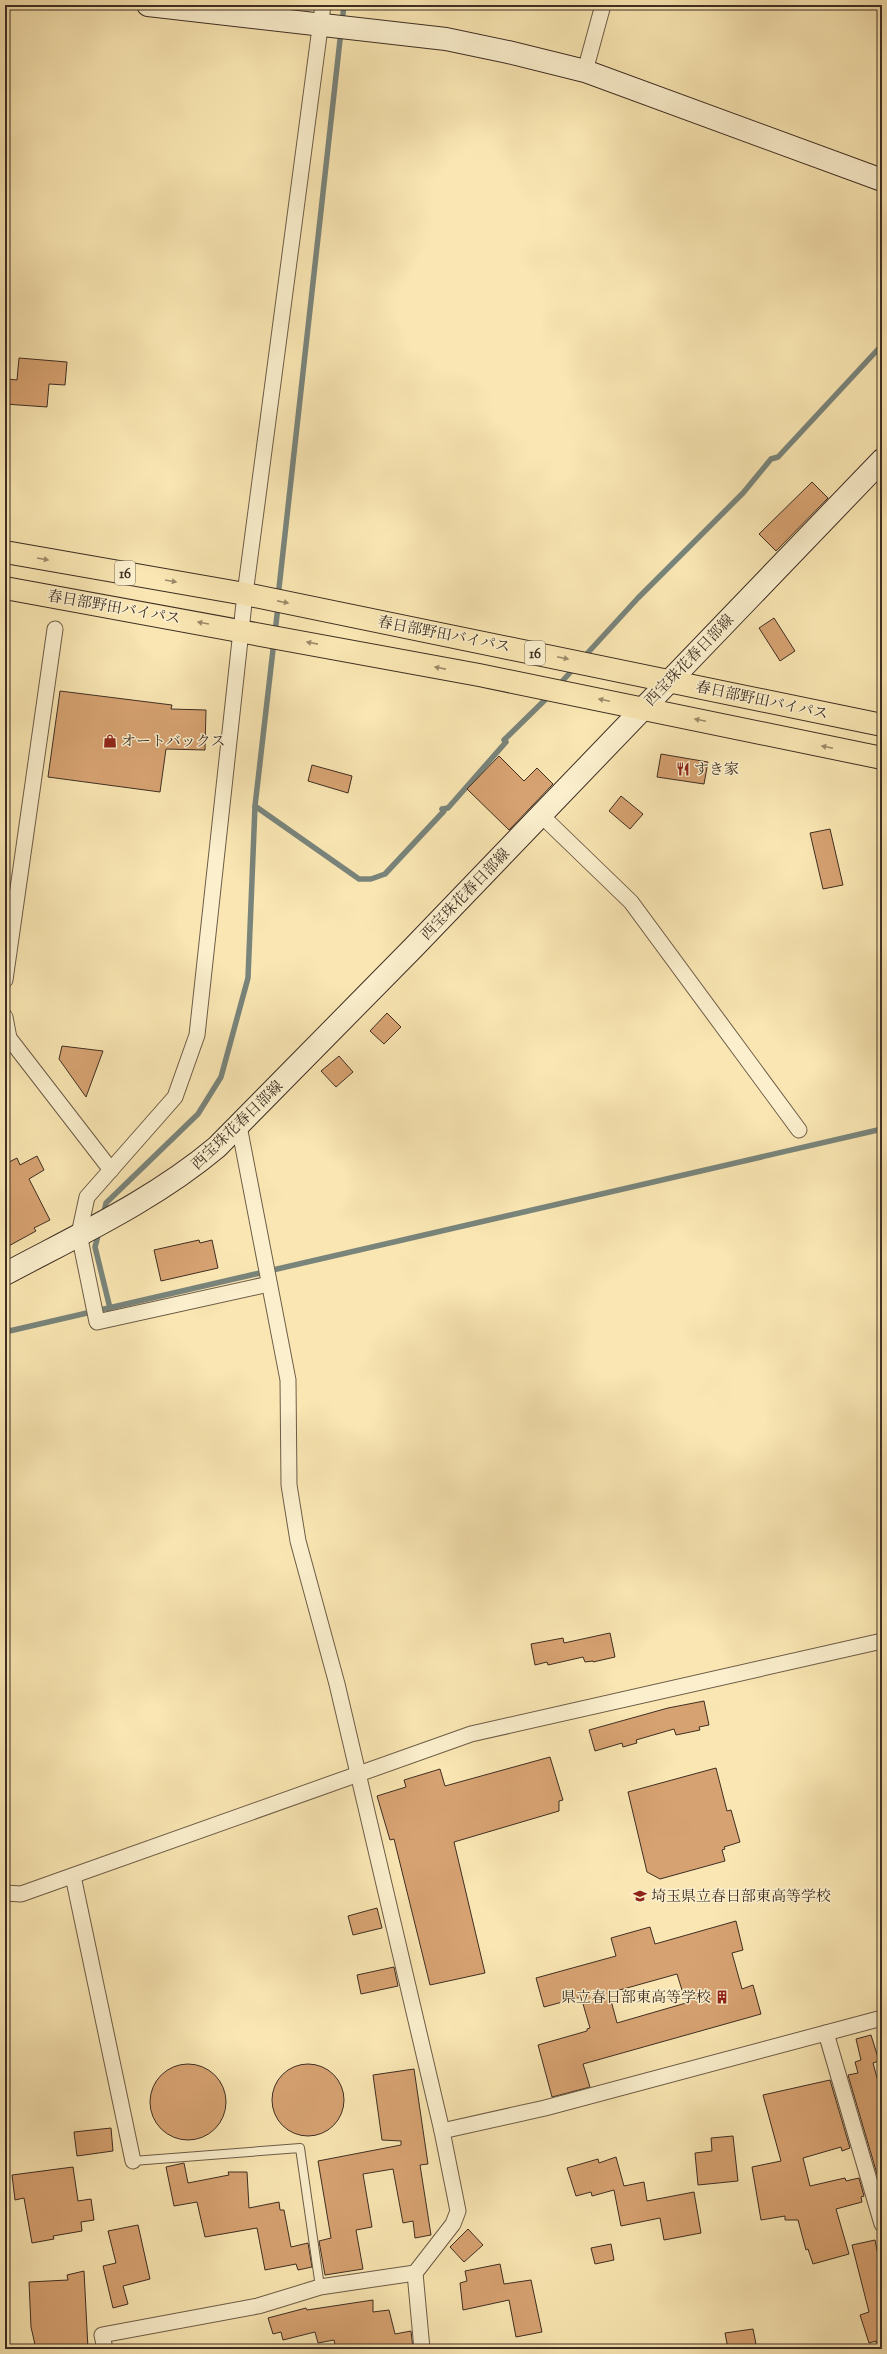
<svg xmlns="http://www.w3.org/2000/svg" width="887" height="2354" font-family="'Sorts Mill Goudy','Noto Serif JP',serif">
	<rect width="100%" height="100%" fill="#f9e6b2"/>
	<filter id="stains"><feTurbulence type="fractalNoise" baseFrequency=".005" numOctaves="4"/><feColorMatrix values="0 0 0 0 .2 0 0 0 0 .09 0 0 0 0 .02 0 0 0 .5 -.17"/></filter>
	<radialGradient id="worn" r=".72"><stop offset=".6" stop-color="#630" stop-opacity="0"/><stop offset="1" stop-color="#630" stop-opacity=".3"/></radialGradient>
	<g fill="none" stroke-linecap="round" stroke-linejoin="round">
		<!-- stream -->
		<g stroke="#79847b" stroke-width="5.5">
			<path d="M 342,23 L 344,5"/>
			<path d="M 278,597 L 341,31"/>
			<path d="M 275,633 L 278,606"/>
			<path d="M 583,658 L 638,598 L 743,493 L 771,459 L 778,457 L 882,345"/>
			<path d="M 558,686 L 575,667"/>
			<path d="M 255,806 L 359,879 L 371,879 L 385,874 L 444,811 L 442,809 L 448,808 L 506,742 L 504,740 L 549,696"/>
			<path d="M 103,1216 L 106,1203 L 198,1114 L 221,1077 L 248,978 L 255,806 L 274,641"/>
			<path d="M 99,1232 L 95,1247 L 110,1308"/>
			<path d="M 5,1332 L 882,1129"/>
		</g>
	</g>
	<!-- building -->
	<g fill="#d7a271" stroke="#3e2e23" fill-rule="evenodd">
		<path d="M 19,358 L 67,362 L 65,385 L 49,384 L 47,407 L 5,404 L 7,379 L 17,380 Z"/>
		<path d="M 812,482 L 828,498 L 776,551 L 759,534 Z"/>
		<path d="M 774,618 L 795,651 L 780,661 L 759,628 Z"/>
		<path d="M 60,691 L 172,705 L 171,709 L 206,710 L 205,750 L 166,749 L 160,792 L 48,777 Z"/>
		<path d="M 661,754 L 708,762 L 704,784 L 657,777 Z"/>
		<path d="M 499,756 L 524,781 L 537,768 L 553,784 L 509,830 L 467,789 Z"/>
		<path d="M 312,765 L 352,776 L 348,793 L 308,781 Z"/>
		<path d="M 621,796 L 643,814 L 630,829 L 609,811 Z"/>
		<path d="M 830,829 L 843,885 L 823,889 L 810,833 Z"/>
		<path d="M 387,1013 L 401,1027 L 384,1044 L 370,1031 Z"/>
		<path d="M 62,1046 L 103,1051 L 86,1097 L 59,1059 Z"/>
		<path d="M 339,1056 L 353,1072 L 336,1087 L 321,1071 Z"/>
		<path d="M 37,1156 L 44,1170 L 29,1179 L 50,1220 L 34,1228 L 36,1231 L 5,1248 L 5,1164 L 17,1158 L 20,1165 Z"/>
		<path d="M 199,1240 L 200,1243 L 212,1240 L 218,1268 L 161,1281 L 154,1250 Z"/>
		<path d="M 610,1633 L 615,1657 L 593,1662 L 593,1661 L 585,1662 L 583,1657 L 548,1665 L 547,1662 L 535,1665 L 531,1644 L 563,1638 L 564,1643 Z"/>
		<path d="M 704,1701 L 709,1725 L 699,1727 L 700,1730 L 676,1735 L 674,1729 L 636,1740 L 637,1743 L 623,1747 L 622,1743 L 595,1751 L 589,1730 L 668,1708 Z"/>
		<path d="M 550,1757 L 563,1800 L 559,1801 L 559,1811 L 454,1842 L 485,1973 L 430,1985 L 394,1839 L 390,1840 L 377,1796 L 406,1787 L 404,1780 L 440,1769 L 445,1786 Z"/>
		<path d="M 716,1768 L 727,1811 L 731,1810 L 740,1842 L 724,1847 L 725,1849 L 722,1850 L 725,1861 L 660,1879 L 647,1872 L 628,1792 Z"/>
		<path d="M 377,1908 L 382,1928 L 353,1935 L 348,1916 Z"/>
		<path d="M 736,1921 L 743,1950 L 732,1953 L 742,1989 L 753,1985 L 761,2014 L 583,2064 L 590,2087 L 552,2097 L 538,2045 L 587,2031 L 587,2029 L 590,2028 L 581,1997 L 544,2007 L 536,1978 L 616,1956 L 611,1938 L 650,1927 L 655,1944 ZM 677,1974 L 686,2003 L 617,2023 L 609,1993 Z"/>
		<path d="M 394,1967 L 398,1986 L 361,1994 L 357,1975 Z"/>
		<path d="M 871,2035 L 879,2061 L 873,2063 L 882,2096 L 882,2191 L 848,2075 L 858,2073 L 855,2062 L 861,2060 L 856,2039 Z"/>
		<circle cx="308" cy="2100" r="36"/>
		<circle cx="188" cy="2102" r="38"/>
		<path d="M 414,2069 L 428,2164 L 420,2165 L 431,2235 L 415,2238 L 413,2221 L 403,2223 L 393,2169 L 363,2174 L 372,2227 L 356,2230 L 363,2269 L 325,2275 L 319,2241 L 331,2238 L 318,2161 L 401,2145 L 401,2141 L 382,2140 L 373,2075 Z"/>
		<path d="M 830,2080 L 850,2148 L 842,2151 L 841,2147 L 803,2158 L 810,2186 L 845,2178 L 846,2181 L 859,2178 L 864,2196 L 861,2197 L 862,2202 L 836,2209 L 849,2254 L 813,2264 L 808,2249 L 806,2250 L 798,2220 L 785,2220 L 785,2216 L 761,2220 L 752,2167 L 781,2161 L 763,2095 Z"/>
		<path d="M 111,2128 L 113,2151 L 77,2156 L 74,2132 Z"/>
		<path d="M 733,2136 L 738,2181 L 698,2185 L 695,2153 L 712,2151 L 711,2138 Z"/>
		<path d="M 616,2157 L 624,2186 L 644,2182 L 647,2201 L 694,2192 L 701,2233 L 664,2240 L 660,2218 L 621,2226 L 614,2190 L 592,2196 L 591,2192 L 576,2196 L 567,2168 L 598,2159 L 599,2163 Z"/>
		<path d="M 184,2163 L 188,2183 L 229,2175 L 228,2172 L 247,2172 L 249,2208 L 279,2202 L 280,2210 L 284,2210 L 291,2247 L 308,2243 L 312,2267 L 298,2270 L 296,2264 L 265,2270 L 257,2228 L 205,2237 L 197,2202 L 174,2206 L 166,2167 Z"/>
		<path d="M 73,2167 L 78,2201 L 91,2199 L 94,2220 L 81,2222 L 82,2231 L 53,2236 L 54,2239 L 32,2243 L 24,2198 L 15,2200 L 12,2175 Z"/>
		<path d="M 138,2225 L 150,2279 L 123,2286 L 128,2304 L 113,2308 L 103,2266 L 116,2263 L 108,2231 Z"/>
		<path d="M 468,2229 L 483,2245 L 464,2262 L 450,2247 Z"/>
		<path d="M 875,2240 L 882,2275 L 882,2342 L 876,2343 L 876,2341 L 869,2343 L 860,2315 L 869,2312 L 852,2245 Z"/>
		<path d="M 611,2244 L 614,2260 L 595,2264 L 591,2248 Z"/>
		<path d="M 500,2264 L 504,2284 L 531,2280 L 542,2332 L 516,2337 L 509,2300 L 463,2310 L 460,2283 L 467,2281 L 465,2271 Z"/>
		<path d="M 84,2271 L 88,2349 L 36,2349 L 31,2327 L 29,2282 L 68,2280 L 67,2275 Z"/>
		<path d="M 373,2300 L 373,2312 L 389,2310 L 395,2334 L 411,2331 L 413,2349 L 336,2349 L 334,2340 L 318,2343 L 315,2332 L 283,2340 L 281,2332 L 273,2334 L 268,2318 L 306,2308 L 307,2310 Z"/>
		<path d="M 753,2329 L 757,2349 L 728,2349 L 725,2333 Z"/>
	</g>
	<g fill="none" stroke-linecap="round" stroke-linejoin="round">
		<!-- lane casing -->
		<g stroke="#6d5c47" stroke-width="10">
			<path id="lane" d="M 133,2161 L 300,2148 L 320,2287"/>
		</g>
		<!-- street casing -->
		<g stroke="#6d5c47" stroke-width="17">
			<g id="street">
				<path d="M 585,71 L 603,5"/>
				<path d="M 541,815 L 631,902 L 799,1130"/>
				<path d="M 5,980 L 55,629"/>
				<path d="M 5,1017 L 9,1038 L 111,1170"/>
				<path d="M 239,1126 L 288,1380 L 289,1485 L 298,1541 L 337,1684 L 442,2131 L 458,2211 L 453,2224 L 415,2273 L 422,2349"/>
				<path d="M 269,1284 L 97,1322 L 79,1234 L 87,1197 L 175,1097 L 197,1035 L 245,594 L 323,5"/>
				<path d="M 73,1876 L 133,2161"/>
				<path d="M 5,1893 L 21,1894 L 471,1734 L 882,1641"/>
				<path d="M 826,2033 L 882,2224"/>
				<path d="M 442,2131 L 545,2108 L 882,2018"/>
				<path d="M 105,2349 L 102,2335 L 258,2306 L 320,2287 L 415,2273"/>
			</g>
		</g>
		<!-- secondary casing -->
		<g stroke="#3e2e23" stroke-width="24">
			<g id="secondary">
				<path d="M 148,5 L 446,39 L 508,52 L 585,71 L 882,180"/>
				<path d="M 5,1274 C 78,1235 154,1200 217,1147 L 413,948 L 882,460"/>
			</g>
		</g>
		<!-- highway casing -->
		<g stroke="#3e2e23" stroke-width="24">
			<g id="highway">
				<path d="M 5,552 L 245,594 L 882,725"/>
				<path d="M 5,588 L 479,675 L 882,758"/>
			</g>
		</g>
		<!-- lane -->
		<use href="#lane" stroke="#fbefcd" stroke-width="8"/>
		<!-- street -->
		<use href="#street" stroke="#fbefcd" stroke-width="15"/>
		<!-- secondary -->
		<use href="#secondary" stroke="#fbefcd" stroke-width="22"/>
		<!-- highway -->
		<use href="#highway" stroke="#f9e6b2" stroke-width="22"/>
	</g>
	<!-- one-way arrows -->
	<defs><path id="oneway-solid" d="M-6-.8H1V-3.2L6.5 0L1 3.2V.8H-6Z"/></defs>
	<g fill="#9c8a6a">
		<use href="#oneway-solid" transform="translate(43 559) rotate(10)"/>
		<use href="#oneway-solid" transform="translate(171 581) rotate(10)"/>
		<use href="#oneway-solid" transform="translate(283 602) rotate(11)"/>
		<use href="#oneway-solid" transform="translate(203 623) rotate(-170)"/>
		<use href="#oneway-solid" transform="translate(312 643) rotate(-169)"/>
		<use href="#oneway-solid" transform="translate(563 658) rotate(12)"/>
		<use href="#oneway-solid" transform="translate(440 668) rotate(-169)"/>
		<use href="#oneway-solid" transform="translate(604 700) rotate(-168)"/>
		<use href="#oneway-solid" transform="translate(700 720) rotate(-168)"/>
		<use href="#oneway-solid" transform="translate(827 747) rotate(-168)"/>
	</g>
	<!-- icons -->
	<defs>
		<g id="shop-bare" transform="scale(1.08)"><path d="M-5-2.5h2.3a2.7 3.5 0 0 1 5.4 0H5L5.5 6h-11ZM-1.5-2.5h3a1.5 2.3 0 0 0-3 0Z" fill="#8f2418" stroke="#fbefcd" stroke-width="2.5" paint-order="stroke"/></g>
		<g id="restaurant-bare" transform="scale(1.08)"><path d="M-5-6h1v4h1v-4h1v4h1v-4h1v5L-1.5 .5V6h-2V.5L-5-1ZM5-6V6H3V1.5H1.5Q1.5-4 5-6Z" fill="#8f2418" stroke="#fbefcd" stroke-width="2.5" paint-order="stroke"/></g>
		<g id="school-bare" transform="scale(1.08)"><path d="M0-5L7-2L0 1L-7-2ZM-4 1L0 2.5L4 1V4Q0 6-4 4Z" fill="#8f2418" stroke="#fbefcd" stroke-width="2.5" paint-order="stroke"/></g>
		<g id="building-bare" transform="scale(1.08)"><path d="M-4-6H4V6H1V3H-1V6H-4ZM-2.5-4.3h1.7v1.8h-1.7ZM.8-4.3h1.7v1.8H.8ZM-2.5-1h1.7V.8h-1.7ZM.8-1h1.7V.8H.8Z" fill="#8f2418" stroke="#fbefcd" stroke-width="2.5" paint-order="stroke"/></g>
	</defs>
	<g fill-rule="evenodd">
		<use href="#shop-bare" x="110" y="741"/>
		<use href="#restaurant-bare" x="683" y="769"/>
		<use href="#school-bare" x="640" y="1896"/>
		<use href="#building-bare" x="722" y="1997"/>
	</g>
	<g text-anchor="middle" stroke-width="3" stroke-linejoin="round" paint-order="stroke">
		<!-- shield labels -->
		<g fill="#fbefcd" stroke="#776856" stroke-width="1">
			<rect x="115" y="561" width="20" height="24" rx="3"/>
			<rect x="525" y="641" width="20" height="24" rx="3"/>
		</g>
		<g font-size="14" font-weight="bold" fill="#3e2e23">
			<text x="125" y="578">16</text>
			<text x="535" y="658">16</text>
		</g>
		<!-- street labels -->
		<g font-size="15" fill="#3e2e23" stroke="#fbefcd">
			<text transform="translate(114 607) rotate(10)" y="5">春日部野田バイパス</text>
			<text transform="translate(444 634) rotate(11)" y="5">春日部野田バイパス</text>
			<text transform="translate(689 660) rotate(-46)" y="5">西宝珠花春日部線</text>
			<text transform="translate(762 700) rotate(12)" y="5">春日部野田バイパス</text>
			<text transform="translate(465 894) rotate(-46)" y="5">西宝珠花春日部線</text>
			<text transform="translate(237 1125) rotate(-44)" y="5">西宝珠花春日部線</text>
		</g>
		<!-- poi labels -->
		<g font-size="15" fill="#3e2e23" stroke="#fbefcd" text-anchor="start">
			<text x="121" y="746">オートバックス</text>
			<text x="694" y="774">すき家</text>
			<text x="651" y="1901">埼玉県立春日部東高等学校</text>
			<text x="711" y="2002" text-anchor="end">県立春日部東高等学校</text>
		</g>
	</g>
	<!-- margin -->
	<rect width="887" height="2354" fill="none" stroke="#f9e6b2" stroke-width="20"/>
	<rect x="6" y="6" width="875" height="2342" fill="none" stroke="#3e2e23" stroke-width="2"/>
	<rect x="10" y="10" width="867" height="2334" fill="none" stroke="#3e2e23"/>
	<rect width="100%" height="100%" filter="url(#stains)"/>
	<rect width="100%" height="100%" fill="url(#worn)"/>
</svg>
